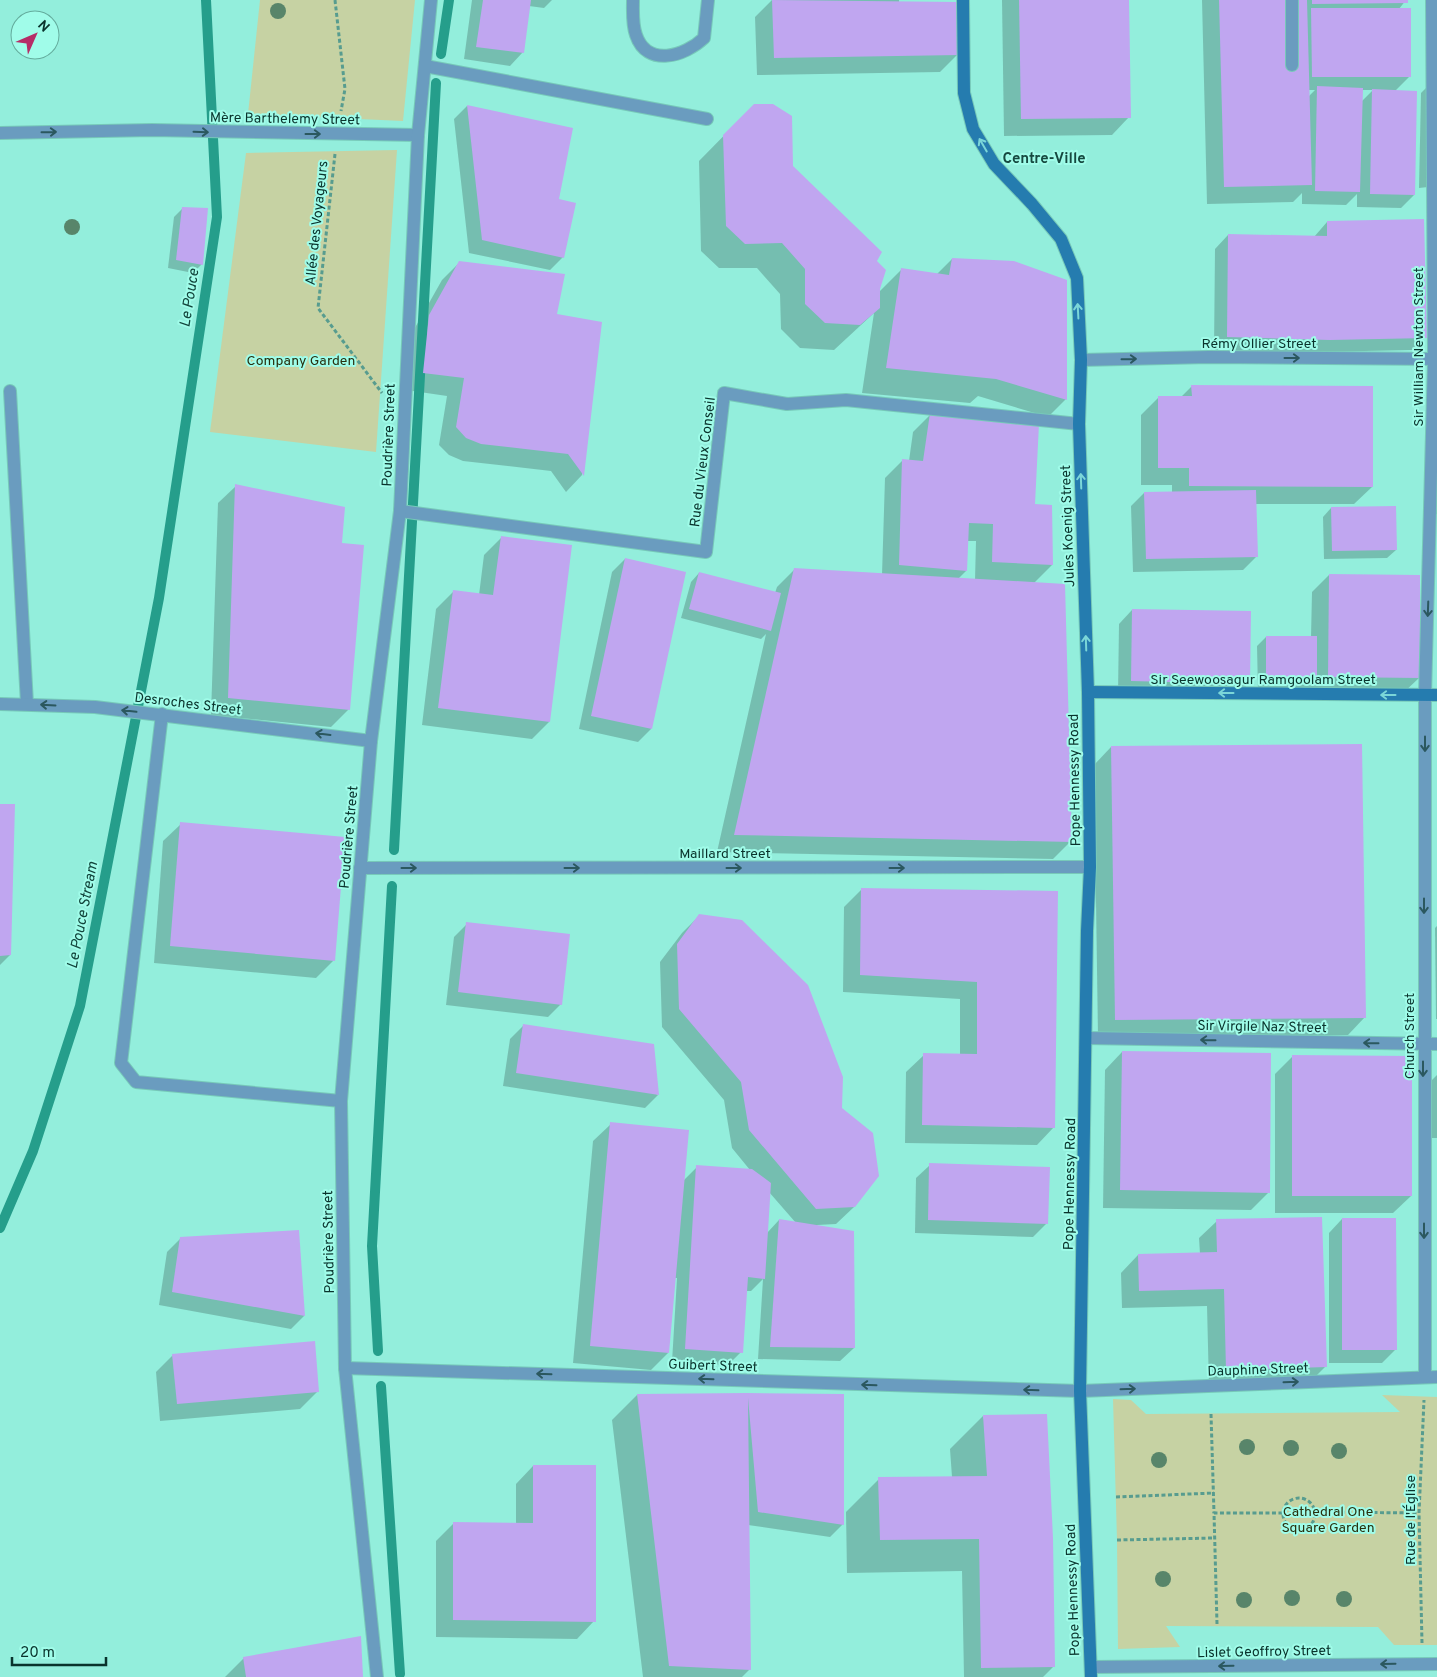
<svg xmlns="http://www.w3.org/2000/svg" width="1437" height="1677" font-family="Overpass,sans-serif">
	<rect width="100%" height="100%" fill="#93eedc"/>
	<!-- green -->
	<g fill="#c6d2a3">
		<path d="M 260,0 L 415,0 L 403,121 L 248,114 Z"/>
		<path d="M 397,150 L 376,452 L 210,432 L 246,153 Z"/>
		<path d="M 1382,1395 L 1437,1397 L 1437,1645 L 1394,1645 L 1378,1627 L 1166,1626 L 1180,1647 L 1118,1649 L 1117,1540 L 1113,1399 L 1131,1400 L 1146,1414 L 1400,1412 Z"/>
	</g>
	<!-- shadow -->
	<g fill="#0003" fill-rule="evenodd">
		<path d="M 472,0 L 552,0 L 544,8 L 529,6 L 523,52 L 510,66 L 464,59 Z"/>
		<path d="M 772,0 L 899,0 L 899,4 L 958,54 L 940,72 L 757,75 L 755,17 Z"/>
		<path d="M 1002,0 L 1128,0 L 1129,117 L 1112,135 L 1004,136 Z"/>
		<path d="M 1202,0 L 1406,0 L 1399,9 L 1409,77 L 1395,91 L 1414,195 L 1401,208 L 1357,207 L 1357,194 L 1346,205 L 1302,204 L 1302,193 L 1293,202 L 1207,204 ZM 1308,90 L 1315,90 L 1308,97 ZM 1361,90 L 1373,90 L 1361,102 Z"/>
		<path d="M 1437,77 L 1437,186 L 1419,188 L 1421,93 Z"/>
		<path d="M 754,105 L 791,166 L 876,261 L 877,294 L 902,269 L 937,274 L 952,259 L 1066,399 L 1048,417 L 978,396 L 970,403 L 862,393 L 874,313 L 834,350 L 800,348 L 781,329 L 780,294 L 757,268 L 719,268 L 701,251 L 699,161 Z"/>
		<path d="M 467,106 L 572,129 L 557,200 L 563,257 L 550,270 L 469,253 L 454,119 Z"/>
		<path d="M 183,208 L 202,264 L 193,273 L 168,268 L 174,217 Z"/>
		<path d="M 1327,222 L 1426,337 L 1413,350 L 1316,352 L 1214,350 L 1215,249 L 1228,235 L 1314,237 Z"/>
		<path d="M 460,262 L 555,315 L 601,323 L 582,475 L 566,492 L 551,471 L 463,461 L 449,455 L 439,445 L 447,396 L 406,390 L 412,333 L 442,280 Z"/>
		<path d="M 1192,386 L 1372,487 L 1354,504 L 1255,504 L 1256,557 L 1243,570 L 1133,572 L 1131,506 L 1144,493 L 1172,492 L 1172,485 L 1141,485 L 1141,415 L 1159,397 L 1181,397 Z"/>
		<path d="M 1437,408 L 1437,514 L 1436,514 Z"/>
		<path d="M 931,414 L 1034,505 L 1052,565 L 1033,584 L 1071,841 L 1053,859 L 717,852 L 766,634 L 761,639 L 681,618 L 691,582 L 699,573 L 775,593 L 777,587 L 794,570 L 882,575 L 885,478 L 903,460 L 909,461 L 913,432 ZM 967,541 L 976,541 L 975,580 L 958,579 L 966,571 Z"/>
		<path d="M 236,486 L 341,544 L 349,709 L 331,727 L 211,715 L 218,503 Z"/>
		<path d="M 1331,508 L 1396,550 L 1387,558 L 1324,559 L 1323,517 Z"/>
		<path d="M 501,538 L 571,546 L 549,722 L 532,739 L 422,725 L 436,609 L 453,592 L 479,595 L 484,555 Z"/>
		<path d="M 625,559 L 651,729 L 638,742 L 579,729 L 612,572 Z"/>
		<path d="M 1329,575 L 1419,678 L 1401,695 L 1258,691 L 1257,646 L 1266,637 L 1311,637 L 1312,592 Z"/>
		<path d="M 1132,610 L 1249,683 L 1236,697 L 1118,694 L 1119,624 Z"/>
		<path d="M 1111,747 L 1365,1017 L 1348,1035 L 1098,1037 L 1094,765 Z"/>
		<path d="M 0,805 L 10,955 L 0,965 Z"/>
		<path d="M 181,824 L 334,960 L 316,978 L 154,963 L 163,841 Z"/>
		<path d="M 862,889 L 1057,892 L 1054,1127 L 1037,1145 L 905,1143 L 906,1072 L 924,1055 L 960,1055 L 960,999 L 843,992 L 844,907 Z"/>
		<path d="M 700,915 L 840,1109 L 854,1207 L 836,1224 L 817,1225 L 854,1348 L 840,1361 L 758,1359 L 763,1279 L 751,1291 L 745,1291 L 741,1352 L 728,1365 L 672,1362 L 677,1278 L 675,1278 L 668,1353 L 651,1370 L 573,1363 L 593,1141 L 611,1124 L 684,1180 L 697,1167 L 750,1170 L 732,1148 L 724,1100 L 662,1027 L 660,962 L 682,933 ZM 769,1192 L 796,1223 L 779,1220 L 767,1233 Z"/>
		<path d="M 467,924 L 561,1004 L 548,1017 L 446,1005 L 454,937 Z"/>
		<path d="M 1437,926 L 1437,1019 L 1436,1019 L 1435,928 Z"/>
		<path d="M 523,1026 L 658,1095 L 645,1108 L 503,1086 L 510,1039 Z"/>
		<path d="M 1122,1052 L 1269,1192 L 1251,1210 L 1103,1208 L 1105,1070 Z"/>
		<path d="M 1293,1056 L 1411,1196 L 1393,1213 L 1275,1213 L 1275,1074 Z"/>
		<path d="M 1437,1075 L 1437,1138 L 1429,1138 L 1432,1080 Z"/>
		<path d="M 930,1165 L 1047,1223 L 1033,1237 L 915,1233 L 916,1178 Z"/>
		<path d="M 1342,1219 L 1395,1350 L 1382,1363 L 1329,1363 L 1329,1233 Z"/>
		<path d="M 1217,1221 L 1325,1367 L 1308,1384 L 1209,1387 L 1207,1306 L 1122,1308 L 1121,1273 L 1138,1255 L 1200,1254 L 1199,1238 Z"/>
		<path d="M 298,1231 L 304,1316 L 291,1329 L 159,1305 L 167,1252 L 181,1238 Z"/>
		<path d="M 173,1355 L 318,1391 L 300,1409 L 160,1421 L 156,1372 Z"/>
		<path d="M 748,1394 L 843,1524 L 830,1537 L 748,1525 L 750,1669 L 742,1677 L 643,1677 L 612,1420 L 637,1395 Z"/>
		<path d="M 983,1416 L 1053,1667 L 1043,1677 L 964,1677 L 962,1571 L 847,1573 L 846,1512 L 879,1479 L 952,1477 L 950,1449 Z"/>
		<path d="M 533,1466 L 594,1621 L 577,1639 L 436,1637 L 436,1541 L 453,1524 L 516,1524 L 516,1484 Z"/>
		<path d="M 244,1658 L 362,1677 L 225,1677 Z"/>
	</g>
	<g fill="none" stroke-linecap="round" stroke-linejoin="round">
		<!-- stream -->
		<g stroke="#259e8b" stroke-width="10">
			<path d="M 441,54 L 449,0"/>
			<path d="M 394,850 L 436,83"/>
			<path d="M 0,1228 L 33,1151 L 80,1006 L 159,598 L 217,217 L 206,0"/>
			<path d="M 378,1351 L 372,1246 L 392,886"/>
			<path d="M 381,1386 L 400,1674"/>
		</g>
	</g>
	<!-- building -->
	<g fill="#c0a6f0">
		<path d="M 483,0 L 531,0 L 524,53 L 476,47 Z"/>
		<path d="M 772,0 L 958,2 L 959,55 L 774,58 Z"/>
		<path d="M 1019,0 L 1129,0 L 1131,118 L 1021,119 Z"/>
		<path d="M 1219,0 L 1307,0 L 1312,185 L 1224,187 Z"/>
		<path d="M 1312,0 L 1408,0 L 1408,3 L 1312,4 Z"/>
		<path d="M 1311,8 L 1411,8 L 1411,77 L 1312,77 Z"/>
		<path d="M 1317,86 L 1363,88 L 1360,192 L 1315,191 Z"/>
		<path d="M 1372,89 L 1417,91 L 1415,195 L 1370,194 Z"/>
		<path d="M 754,104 L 773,104 L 792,116 L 793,166 L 882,252 L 877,261 L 886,270 L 880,289 L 880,308 L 860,325 L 825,323 L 805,304 L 805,269 L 782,243 L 745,244 L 726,226 L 723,135 Z"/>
		<path d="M 467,105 L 573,128 L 559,199 L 576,203 L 564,258 L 482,240 Z"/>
		<path d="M 182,207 L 208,208 L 203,265 L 176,260 Z"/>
		<path d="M 1424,219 L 1427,338 L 1330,340 L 1227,337 L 1228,234 L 1327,236 L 1327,221 Z"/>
		<path d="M 952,258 L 1014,261 L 1067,280 L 1067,400 L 996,379 L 886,368 L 901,268 L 949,275 Z"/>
		<path d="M 459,261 L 565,274 L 557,314 L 602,322 L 584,476 L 568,454 L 481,444 L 466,438 L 456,427 L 464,378 L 423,373 L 429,315 Z"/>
		<path d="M 1191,385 L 1373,386 L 1373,487 L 1189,486 L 1189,468 L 1158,468 L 1158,396 L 1192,396 Z"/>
		<path d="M 930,413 L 1039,424 L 1035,504 L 1052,505 L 1053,565 L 992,562 L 993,524 L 969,523 L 967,571 L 899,565 L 902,459 L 923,461 Z"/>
		<path d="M 235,484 L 345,507 L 342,543 L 364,545 L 350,710 L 228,698 Z"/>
		<path d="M 1256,490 L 1258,557 L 1146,559 L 1144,492 Z"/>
		<path d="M 1396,506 L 1397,550 L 1332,551 L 1331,507 Z"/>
		<path d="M 501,536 L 572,545 L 550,722 L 438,708 L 453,590 L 493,595 Z"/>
		<path d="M 625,558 L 686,572 L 652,729 L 591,716 Z"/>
		<path d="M 794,568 L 1065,584 L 1072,842 L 734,835 Z"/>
		<path d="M 699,572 L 781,593 L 771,631 L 689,609 Z"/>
		<path d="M 1329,574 L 1420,575 L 1420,678 L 1328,677 Z"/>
		<path d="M 1132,609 L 1251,611 L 1250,684 L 1131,681 Z"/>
		<rect x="1266" y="636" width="51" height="47"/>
		<path d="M 1362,744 L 1366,1018 L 1115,1020 L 1111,746 Z"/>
		<path d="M 0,804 L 15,804 L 11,955 L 0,956 Z"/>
		<path d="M 180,822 L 345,837 L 335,961 L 170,946 Z"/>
		<path d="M 861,888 L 1058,891 L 1055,1128 L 922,1125 L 923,1053 L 977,1054 L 977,982 L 860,975 Z"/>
		<path d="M 699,914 L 742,920 L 808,985 L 843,1077 L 842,1108 L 873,1133 L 879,1176 L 855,1207 L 816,1209 L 749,1130 L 741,1082 L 679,1009 L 677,944 Z"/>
		<path d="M 466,922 L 570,934 L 562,1005 L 458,992 Z"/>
		<path d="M 523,1024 L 654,1044 L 659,1095 L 516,1073 Z"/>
		<path d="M 1122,1051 L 1271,1053 L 1270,1193 L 1120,1190 Z"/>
		<path d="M 1292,1055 L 1412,1056 L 1412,1196 L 1292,1196 Z"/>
		<path d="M 610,1122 L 689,1130 L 669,1353 L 590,1346 Z"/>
		<path d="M 929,1163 L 1050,1167 L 1048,1224 L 928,1220 Z"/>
		<path d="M 696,1165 L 752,1169 L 771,1183 L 765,1279 L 748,1277 L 743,1353 L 685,1349 Z"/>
		<path d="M 1322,1217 L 1327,1367 L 1226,1370 L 1224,1289 L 1139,1291 L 1138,1254 L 1217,1252 L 1216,1219 Z"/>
		<path d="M 1342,1218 L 1396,1218 L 1397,1350 L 1342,1350 Z"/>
		<path d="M 779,1219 L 854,1231 L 855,1348 L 770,1347 Z"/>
		<path d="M 299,1230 L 305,1316 L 172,1292 L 180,1237 Z"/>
		<path d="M 315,1341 L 319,1392 L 177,1404 L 172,1354 Z"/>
		<path d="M 747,1393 L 844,1394 L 844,1525 L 758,1512 L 748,1398 L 751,1670 L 669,1666 L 637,1394 Z"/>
		<path d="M 1047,1414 L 1053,1538 L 1055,1667 L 981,1668 L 979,1539 L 880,1540 L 878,1477 L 987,1476 L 983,1415 Z"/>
		<path d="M 533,1465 L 596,1465 L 596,1622 L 453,1620 L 453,1522 L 533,1523 Z"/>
		<path d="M 361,1636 L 363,1677 L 246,1677 L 243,1657 Z"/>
	</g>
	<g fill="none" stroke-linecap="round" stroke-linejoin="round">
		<!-- service casing -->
		<g stroke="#77c9b9" stroke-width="14">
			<g id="service">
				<path d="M 633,0 C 633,11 632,24 636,35 C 647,68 685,56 704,38 L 708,0"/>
				<path d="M 1292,65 L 1292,0"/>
				<path d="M 425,66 L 707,119"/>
				<path d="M 10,391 L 27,704"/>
				<path d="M 162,714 L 121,1063 L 136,1082 L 341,1101"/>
			</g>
		</g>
		<!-- minor casing -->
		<g stroke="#77c9b9" stroke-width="14">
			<g id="minor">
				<path d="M 0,133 L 152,130 L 418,135"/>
				<path d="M 1081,360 L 1209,357 L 1437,359"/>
				<path d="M 400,511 L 706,552 L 724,393 L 787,404 L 846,400 L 1079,424"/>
				<path d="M 0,704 L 95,707 L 371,741"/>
				<path d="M 360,868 L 1090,867"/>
				<path d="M 1087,1038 L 1437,1044"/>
				<path d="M 345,1368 L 1080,1391 L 1437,1377"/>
				<path d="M 1425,1377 L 1425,695 L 1434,359 L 1432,0"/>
				<path d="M 1091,1667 L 1437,1664"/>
			</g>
		</g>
		<!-- tertiary casing -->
		<g stroke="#77c9b9" stroke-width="14">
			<path id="tertiary" d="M 377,1677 L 345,1368 L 341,1101 L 371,741 L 400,511 L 418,135 L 431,0"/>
		</g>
		<!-- secondary casing -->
		<g stroke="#77c9b9" stroke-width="14">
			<g id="secondary">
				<path d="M 963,0 L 964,93 L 973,129 L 994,164 L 1032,204 L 1061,239 L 1077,278 L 1081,360 L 1079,424 L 1088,692 L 1090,867 L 1087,931 L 1080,1391 L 1091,1677"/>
				<path d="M 1088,692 L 1437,695"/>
			</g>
		</g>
		<!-- path -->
		<g stroke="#579c8f" stroke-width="3" stroke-dasharray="4 2.5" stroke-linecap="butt">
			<path d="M 335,0 L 345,89 L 341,111"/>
			<path d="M 335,154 L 318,308 L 382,393"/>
			<path d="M 1211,1414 L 1214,1513"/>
			<path d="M 1116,1497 L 1214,1493"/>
			<circle cx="1299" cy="1514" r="16"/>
			<path d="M 1315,1512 L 1419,1513"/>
			<path d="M 1117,1540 L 1214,1538"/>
			<path d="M 1217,1624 L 1214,1513 L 1284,1513"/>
			<path d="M 1422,1643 L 1419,1513 L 1424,1400"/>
		</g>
		<!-- service -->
		<use href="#service" stroke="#6a9cbf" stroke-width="12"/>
		<!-- minor -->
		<use href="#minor" stroke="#6a9cbf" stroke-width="12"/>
		<!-- tertiary -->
		<use href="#tertiary" stroke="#6a9cbf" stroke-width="12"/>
		<!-- secondary -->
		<use href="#secondary" stroke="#257caf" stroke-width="12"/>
	</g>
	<!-- trees -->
	<g fill="#58856a">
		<circle cx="278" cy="11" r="8"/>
		<circle cx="72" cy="227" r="8"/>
		<circle cx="1247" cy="1447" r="8"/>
		<circle cx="1291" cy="1448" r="8"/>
		<circle cx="1339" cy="1451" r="8"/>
		<circle cx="1159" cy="1460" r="8"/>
		<circle cx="1163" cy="1579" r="8"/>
		<circle cx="1292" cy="1598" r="8"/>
		<circle cx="1344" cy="1599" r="8"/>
		<circle cx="1244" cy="1600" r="8"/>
	</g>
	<!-- one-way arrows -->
	<defs><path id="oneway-shaft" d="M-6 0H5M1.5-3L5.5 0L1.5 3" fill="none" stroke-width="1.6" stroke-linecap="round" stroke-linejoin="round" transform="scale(1.25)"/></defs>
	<g stroke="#2b585f">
		<use href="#oneway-shaft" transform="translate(49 132) rotate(-1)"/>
		<use href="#oneway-shaft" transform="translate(201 132) rotate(2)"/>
		<use href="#oneway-shaft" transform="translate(313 134)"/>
		<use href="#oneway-shaft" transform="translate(1292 358)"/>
		<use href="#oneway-shaft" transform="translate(1129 359) rotate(-1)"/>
		<use href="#oneway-shaft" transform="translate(1428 609) rotate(92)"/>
		<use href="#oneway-shaft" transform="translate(48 705) rotate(-177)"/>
		<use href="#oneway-shaft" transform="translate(129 711) rotate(-174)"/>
		<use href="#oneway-shaft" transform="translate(323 734) rotate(-173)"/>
		<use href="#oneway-shaft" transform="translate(1425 744) rotate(90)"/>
		<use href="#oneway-shaft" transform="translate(409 868)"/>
		<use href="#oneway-shaft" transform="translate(572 868)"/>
		<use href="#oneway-shaft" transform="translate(734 868)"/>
		<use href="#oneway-shaft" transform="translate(897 868)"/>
		<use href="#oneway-shaft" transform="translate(1424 906) rotate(90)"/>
		<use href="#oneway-shaft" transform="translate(1208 1040) rotate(-179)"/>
		<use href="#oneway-shaft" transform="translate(1371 1043) rotate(-179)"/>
		<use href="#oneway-shaft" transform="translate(1423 1069) rotate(90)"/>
		<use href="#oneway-shaft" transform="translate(1424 1231) rotate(90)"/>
		<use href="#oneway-shaft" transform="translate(544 1374) rotate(-178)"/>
		<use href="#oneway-shaft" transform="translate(706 1379) rotate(-178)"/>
		<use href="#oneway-shaft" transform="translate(1291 1382) rotate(-2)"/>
		<use href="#oneway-shaft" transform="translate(869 1385) rotate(-178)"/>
		<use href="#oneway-shaft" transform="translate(1128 1389) rotate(-2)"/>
		<use href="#oneway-shaft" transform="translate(1031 1390) rotate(-178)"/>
		<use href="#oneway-shaft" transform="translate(1388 1664) rotate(179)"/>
		<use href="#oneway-shaft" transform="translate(1226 1666) rotate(179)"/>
	</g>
	<g stroke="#7bd6d8">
		<use href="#oneway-shaft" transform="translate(983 145) rotate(-120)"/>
		<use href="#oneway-shaft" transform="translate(1078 311) rotate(-93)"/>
		<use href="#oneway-shaft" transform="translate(1081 481) rotate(-92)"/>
		<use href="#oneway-shaft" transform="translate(1086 643) rotate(-92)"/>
		<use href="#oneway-shaft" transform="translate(1226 693) rotate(-180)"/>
		<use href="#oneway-shaft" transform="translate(1388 695) rotate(-180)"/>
	</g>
	<g text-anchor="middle" stroke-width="4" stroke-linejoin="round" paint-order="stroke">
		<!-- street labels -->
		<g font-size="14" fill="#09332c" stroke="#a0fce9">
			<text transform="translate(285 118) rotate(1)" y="5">Mère Barthelemy Street</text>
			<text transform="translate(316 223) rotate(-84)" y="5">Allée des Voyageurs</text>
			<text x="1259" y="348">Rémy Ollier Street</text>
			<text transform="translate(1418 347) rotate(-90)" y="5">Sir William Newton Street</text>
			<text transform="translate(388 435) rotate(-88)" y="5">Poudrière Street</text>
			<text transform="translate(702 462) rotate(-83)" y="5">Rue du Vieux Conseil</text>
			<text transform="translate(1067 526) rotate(-92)" y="5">Jules Koenig Street</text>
			<text x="1263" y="684">Sir Seewoosagur Ramgoolam Street</text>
			<text transform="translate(188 703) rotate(7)" y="5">Desroches Street</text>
			<text transform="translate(1074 780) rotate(-91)" y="5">Pope Hennessy Road</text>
			<text transform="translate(348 837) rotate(-85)" y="5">Poudrière Street</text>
			<text x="725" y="858">Maillard Street</text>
			<text transform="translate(1262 1026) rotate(1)" y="5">Sir Virgile Naz Street</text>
			<text transform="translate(1409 1036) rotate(-90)" y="5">Church Street</text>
			<text transform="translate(1069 1184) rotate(-89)" y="5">Pope Hennessy Road</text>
			<text transform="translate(328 1242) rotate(-91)" y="5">Poudrière Street</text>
			<text transform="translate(713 1365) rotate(2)" y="5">Guibert Street</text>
			<text transform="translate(1258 1369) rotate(-2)" y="5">Dauphine Street</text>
			<text transform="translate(1410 1520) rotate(-90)" y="5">Rue de l'Église</text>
			<text transform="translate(1072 1590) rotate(-92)" y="5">Pope Hennessy Road</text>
			<text transform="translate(1264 1651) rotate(-1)" y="5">Lislet Geoffroy Street</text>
		</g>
		<!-- park labels -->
		<g font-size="14" fill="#282f0d" stroke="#a0fce9">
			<text x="301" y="365">Company Garden</text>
			<text x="1328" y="1516">Cathedral One<tspan x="1328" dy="16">Square Garden</tspan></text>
		</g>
		<!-- neighbourhood labels -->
		<g font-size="15" font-weight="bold" fill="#164940" stroke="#a0fce9">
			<text x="1044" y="163">Centre-Ville</text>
		</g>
		<!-- water labels -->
		<g font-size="15" font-style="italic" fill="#12443b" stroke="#a0fce9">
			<text transform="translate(189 298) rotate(-81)" y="5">Le Pouce</text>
			<text transform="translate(82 915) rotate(-79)" y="5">Le Pouce Stream</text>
		</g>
	</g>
	<!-- north arrow -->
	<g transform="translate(35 35) rotate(45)"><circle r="24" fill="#a0fce9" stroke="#64ac9d"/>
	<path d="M0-4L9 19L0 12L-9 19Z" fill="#b62c67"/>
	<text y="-8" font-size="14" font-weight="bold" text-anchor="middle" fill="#09332c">N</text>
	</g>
	<!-- scale -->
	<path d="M12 1657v8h94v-8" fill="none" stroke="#09332c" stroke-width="2.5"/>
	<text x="20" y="1657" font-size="15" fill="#09332c" stroke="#a0fce9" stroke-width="4" paint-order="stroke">20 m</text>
</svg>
